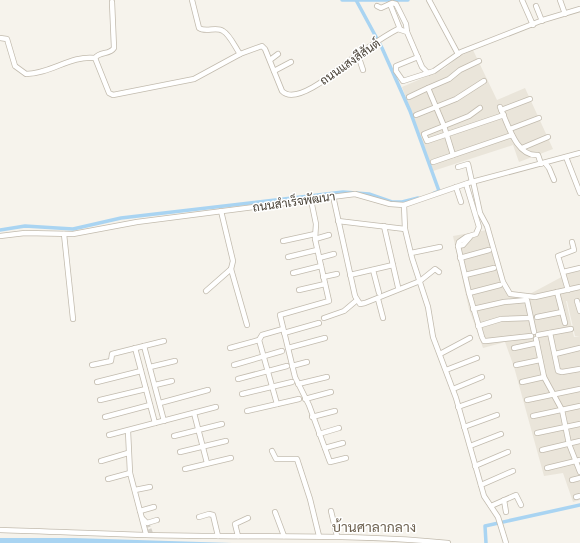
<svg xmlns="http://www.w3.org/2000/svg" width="580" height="543" font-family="'IBM Plex Sans',Sarabun,sans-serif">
	<rect width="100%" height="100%" fill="#f6f3ec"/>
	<!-- residential -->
	<g fill="#eae5da">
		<path d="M 473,50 L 497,100 L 525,88 L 553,149 L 519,162 L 513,145 L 433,171 L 402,87 L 444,69 L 458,57 Z"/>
		<path d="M 487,230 L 504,290 L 509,296 L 528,295 L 569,273 L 580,271 L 580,298 L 575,299 L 580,298 L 580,336 L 575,336 L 567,301 L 566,301 L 574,337 L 580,336 L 580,500 L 573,502 L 563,473 L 544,476 L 514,367 L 505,342 L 483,348 L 469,309 L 453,236 Z"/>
	</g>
	<!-- water -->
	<path fill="#a9d4f2" d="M 0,538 L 74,538 L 232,543 L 0,543 Z"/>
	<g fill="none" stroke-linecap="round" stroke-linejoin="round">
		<!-- canal -->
		<g stroke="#a9d4f2" stroke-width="3.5">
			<path d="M 342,0 L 408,0"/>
			<path d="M 356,0 L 382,48 L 410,111 L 439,191 L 434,193"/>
			<path d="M 0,230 L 25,226 L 73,229 L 121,218 L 343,192 L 369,194 L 392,202 L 402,202 L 418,198"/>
			<path d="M 486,543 L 485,526 L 580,505"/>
		</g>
		<!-- minor-tunnel -->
		<path stroke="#d4d0c8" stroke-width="4.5" stroke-dasharray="4.5 2" stroke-linecap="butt" d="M 147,523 L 151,534"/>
		<!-- minor casing -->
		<g stroke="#c2bbae" stroke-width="6">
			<g id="minor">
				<path d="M 192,0 L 199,28 C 206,33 216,26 223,31 C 230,35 235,47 240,54"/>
				<path d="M 429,0 L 458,54"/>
				<path d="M 522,0 L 533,25"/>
				<path d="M 560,0 L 565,14"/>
				<path d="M 390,4 L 400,29"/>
				<path d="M 377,6 L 381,8 L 392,3 L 396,4 L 406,24 L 407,32"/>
				<path d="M 536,6 L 542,21"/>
				<path d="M 0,38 L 7,39 L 15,66 L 26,74 C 50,74 71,55 95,58 L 109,93 L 113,95 L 194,79 L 240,54 L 262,46 L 265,49 L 282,91 C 297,107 341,67 353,58 C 368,48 382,37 398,29 L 407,32 L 422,67 L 428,73 L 434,71 L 461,52 L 543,20 L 580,9"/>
				<path d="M 358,55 L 363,70"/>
				<path d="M 418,57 L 396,66 L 396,71 L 403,81 L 428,73"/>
				<path d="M 95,58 C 100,51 110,55 114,48 L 112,2"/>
				<path d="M 270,60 L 278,54"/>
				<path d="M 274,71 L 291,62"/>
				<path d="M 409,97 L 428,88"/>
				<path d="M 500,107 C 508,124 516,157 538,155 L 541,164"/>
				<path d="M 480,108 L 469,116 L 424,134 L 427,141 L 504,115"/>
				<path d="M 501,110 L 530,99"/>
				<path d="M 416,115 L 456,99 L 484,81"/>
				<path d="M 510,129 L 539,118"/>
				<path d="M 522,148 L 548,137"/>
				<path d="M 453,155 L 444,126 L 428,88 L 449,79 L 460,70 L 479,61"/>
				<path d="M 566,157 L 580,193"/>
				<path d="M 433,162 L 512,135"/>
				<path d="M 545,163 L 549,168 L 554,180"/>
				<path d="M 458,167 L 468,164 L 472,182"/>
				<path d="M 473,181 L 480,213 L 487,226 L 503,282 L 510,294 L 535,297 L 580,287"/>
				<path d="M 466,184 L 479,227 L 476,234 L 466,237 L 459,242 L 458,246 L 469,293 L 482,337 L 484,341 L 486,341 L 531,336"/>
				<path d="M 456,187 L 461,202"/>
				<path d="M 333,196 L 355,296 L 360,304 L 365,303 L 420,281 L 435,269 L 439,272"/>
				<path d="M 311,200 L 316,224 L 315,239 L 329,301 L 280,315 L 295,377 L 309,405 L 330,462 L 346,458"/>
				<path d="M 404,205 L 405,229 L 412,258 L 428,307 L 433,337 L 456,398 L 484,496 L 498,517 L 506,543"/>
				<path d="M 221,211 L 233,261 L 231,269 L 247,325"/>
				<path d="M 338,221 L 405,229"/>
				<path d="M 384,226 L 398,287"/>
				<path d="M 64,234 L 73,319"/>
				<path d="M 0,236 L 25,233 L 73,234 L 137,222 L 355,194 L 390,204 L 404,205 L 468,183 L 580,153"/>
				<path d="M 315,239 L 329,235"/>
				<path d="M 283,241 L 315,234"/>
				<path d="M 458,246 L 463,245 L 470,237"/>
				<path d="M 411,253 L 440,247"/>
				<path d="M 288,257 L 317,250"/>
				<path d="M 319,258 L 334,254"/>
				<path d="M 460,258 L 489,250"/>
				<path d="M 373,270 L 379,293"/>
				<path d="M 563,272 L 580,268"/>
				<path d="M 293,273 L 321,266"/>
				<path d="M 350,275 L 393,265"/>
				<path d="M 465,275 L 494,268"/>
				<path d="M 323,277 L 337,274"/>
				<path d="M 299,290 L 325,284"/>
				<path d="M 568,290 L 558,256 L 574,250 L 572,242"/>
				<path d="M 206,291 L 231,269"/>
				<path d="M 557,292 L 565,323"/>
				<path d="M 469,293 L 500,285"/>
				<path d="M 378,299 L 383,318"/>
				<path d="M 577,301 L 580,311"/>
				<path d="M 473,309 L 504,302 L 527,300 L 534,332"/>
				<path d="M 537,317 L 562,312"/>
				<path d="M 324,318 L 344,311 L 357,300"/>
				<path d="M 478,326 L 501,319 L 530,318"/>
				<path d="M 284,333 L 319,323"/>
				<path d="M 550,333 L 558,371 L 562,372 L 580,369"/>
				<path d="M 538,335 L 571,329"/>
				<path d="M 536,339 L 544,377 L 562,410 L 569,444 L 580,472"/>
				<path d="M 144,346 L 164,421"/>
				<path d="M 135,348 L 155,423"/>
				<path d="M 230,348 L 259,340"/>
				<path d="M 288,348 L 325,338"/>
				<path d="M 514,348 L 537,343"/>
				<path d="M 440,354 L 470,338"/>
				<path d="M 555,354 L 580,348"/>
				<path d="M 92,365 L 111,361 L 112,354 L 164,341"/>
				<path d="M 234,365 L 282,351"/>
				<path d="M 516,365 L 540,360"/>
				<path d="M 292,366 L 307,362"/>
				<path d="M 150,367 L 175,361"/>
				<path d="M 446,370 L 477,358"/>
				<path d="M 238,379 L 287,366"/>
				<path d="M 97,382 L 141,371"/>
				<path d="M 522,382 L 544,377"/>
				<path d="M 298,384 L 327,377"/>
				<path d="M 155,385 L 172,381"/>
				<path d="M 453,389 L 482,377"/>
				<path d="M 242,394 L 292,382"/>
				<path d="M 305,399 L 331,392"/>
				<path d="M 100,400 L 146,389"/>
				<path d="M 527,400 L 580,389"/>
				<path d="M 160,403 L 208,390"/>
				<path d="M 277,404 L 259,340 L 262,335 L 283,329"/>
				<path d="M 458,407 L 489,396"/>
				<path d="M 247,411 L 299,399"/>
				<path d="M 194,413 L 207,463"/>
				<path d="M 533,416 L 580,406"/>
				<path d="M 105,417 L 150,405"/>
				<path d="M 312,417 L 335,411"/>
				<path d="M 464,427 L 497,415"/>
				<path d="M 128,431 L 130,473 L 146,534"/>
				<path d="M 537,433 L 580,424"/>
				<path d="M 319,434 L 339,428"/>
				<path d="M 109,435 L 216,407"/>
				<path d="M 174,436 L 222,424"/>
				<path d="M 470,446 L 501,434"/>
				<path d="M 325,448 L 343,443"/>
				<path d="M 542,450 L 580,441"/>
				<path d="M 272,451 L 276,459 L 297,459 L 310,499 L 319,536"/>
				<path d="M 180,452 L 226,441"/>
				<path d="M 101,461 L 128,453"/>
				<path d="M 475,466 L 508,452"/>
				<path d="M 547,468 L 580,460"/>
				<path d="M 185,469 L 231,458"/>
				<path d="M 108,479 L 130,473"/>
				<path d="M 572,480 L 580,478"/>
				<path d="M 481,485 L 513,471"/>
				<path d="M 135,490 L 150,487"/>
				<path d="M 576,497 L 580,496"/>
				<path d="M 504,500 L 506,512"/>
				<path d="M 491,506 L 516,495 L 521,505"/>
				<path d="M 140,511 L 154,507"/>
				<path d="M 331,511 L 337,536"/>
				<path d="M 275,512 L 284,536"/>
				<path d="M 199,517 L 209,514 L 213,515 L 218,536"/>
				<path d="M 143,519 L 147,523 L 157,520"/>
				<path d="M 0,530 C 72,532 143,536 215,536 C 293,537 371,535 448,543"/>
				<path d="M 238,536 L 235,524 L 248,518"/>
			</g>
		</g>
		<!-- minor -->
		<use href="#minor" stroke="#fff" stroke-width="4.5"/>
	</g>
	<g text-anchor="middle" stroke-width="3" stroke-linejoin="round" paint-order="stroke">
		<!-- street labels -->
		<g font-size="12" fill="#4b4439" stroke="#fff">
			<text transform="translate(350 62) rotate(-35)" y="4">ถนนแสงสีสันต์</text>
			<text transform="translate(294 202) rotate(-8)" y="4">ถนนสำเร็จพัฒนา</text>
		</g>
		<!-- quarter labels -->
		<g font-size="14" fill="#6e6250" stroke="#fff">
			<text x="374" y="532">บ้านศาลากลาง</text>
		</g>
	</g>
</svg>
